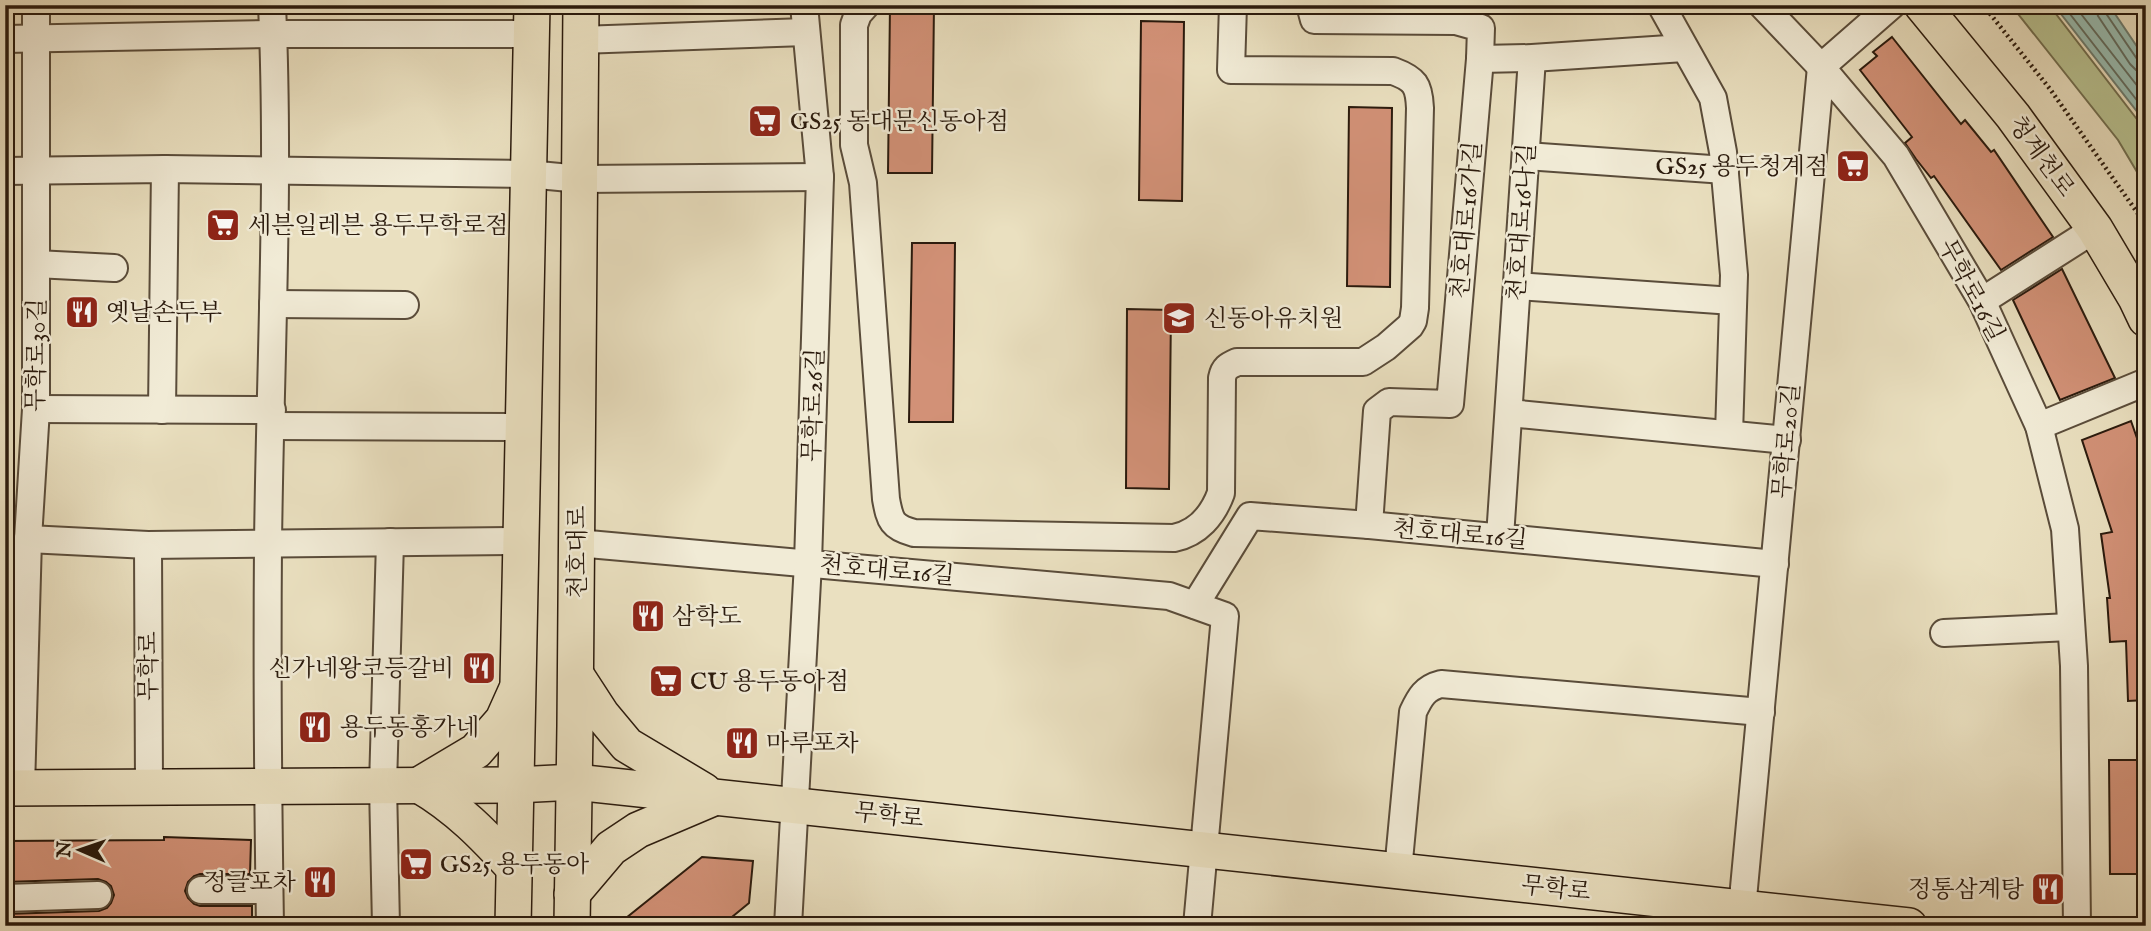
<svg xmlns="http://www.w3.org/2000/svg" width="2151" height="931" font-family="'IM FELL English','Noto Serif KR',serif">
	<rect width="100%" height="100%" fill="#eae0c0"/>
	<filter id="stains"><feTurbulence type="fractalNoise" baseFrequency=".00286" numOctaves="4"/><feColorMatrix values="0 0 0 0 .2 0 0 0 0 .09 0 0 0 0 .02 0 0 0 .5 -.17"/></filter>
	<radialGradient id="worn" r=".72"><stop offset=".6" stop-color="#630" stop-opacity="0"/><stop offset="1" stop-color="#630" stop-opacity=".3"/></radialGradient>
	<!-- green -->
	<path fill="#b8c291" stroke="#716e4f" stroke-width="2" d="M 2011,5 L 2049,5 L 2146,131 L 2146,187 L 2118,140 Z"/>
	<!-- water -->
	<path fill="#98bdb2" stroke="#6c7c70" stroke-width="2" d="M 2054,5 L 2109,5 L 2146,60 L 2146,123 Z"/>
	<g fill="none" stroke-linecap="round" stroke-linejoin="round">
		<!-- shore -->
		<g stroke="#616c60" stroke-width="2">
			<path d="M 2063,5 L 2146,112"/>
			<path d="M 2074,5 L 2146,97"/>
			<path d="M 2095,5 L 2098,16 L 2130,64 L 2136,70 L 2146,71"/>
			<path d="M 2104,5 L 2105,12 L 2137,59 L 2146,63"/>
		</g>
	</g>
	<!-- building -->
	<g fill="#d29177" stroke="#2a1a0d" stroke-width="2">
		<path d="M 890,5 L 934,5 L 932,173 L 888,173 Z"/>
		<path d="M 1141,21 L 1184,22 L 1182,201 L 1139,200 Z"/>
		<path d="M 1892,37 L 1961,124 L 1965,120 L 1991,152 L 1994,150 L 2053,237 L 2001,270 L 1934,176 L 1931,178 L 1916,159 L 1905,143 L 1912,137 L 1860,70 L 1877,56 L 1873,52 Z"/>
		<path d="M 1349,107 L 1392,108 L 1390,287 L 1347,286 Z"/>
		<path d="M 912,243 L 955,243 L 953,422 L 909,422 Z"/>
		<path d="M 2062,269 L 2115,378 L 2060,400 L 2013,300 Z"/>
		<path d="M 1127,309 L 1171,310 L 1169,489 L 1126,488 Z"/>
		<path d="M 2131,421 L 2146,464 L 2146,700 L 2128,701 L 2126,641 L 2110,642 L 2107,598 L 2110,598 L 2101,534 L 2112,532 L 2082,440 Z"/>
		<path d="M 2109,760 L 2146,760 L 2146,874 L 2110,874 Z"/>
		<path d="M 164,837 L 251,840 L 250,874 L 200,874 L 194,876 L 188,882 L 185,891 L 188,898 L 194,904 L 200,906 L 252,906 L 252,926 L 5,926 L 5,914 L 99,911 L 107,908 L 111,903 L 114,895 L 111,886 L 106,882 L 98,879 L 5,882 L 5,841 L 164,840 Z"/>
		<path d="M 702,857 L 753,861 L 749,903 L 721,926 L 616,926 Z"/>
	</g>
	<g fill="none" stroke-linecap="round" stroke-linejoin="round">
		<!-- minor casing -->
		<g stroke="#5a4c3a" stroke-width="30">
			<g id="minor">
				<path d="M 866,5 L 858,14 L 854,25 L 854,145 L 863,183 L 886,499 C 890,521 892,527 914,533 L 1174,538 C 1198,533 1213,515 1221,493 L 1222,378 C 1224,368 1228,366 1237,362 L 1363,362 L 1386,347 L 1410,326 L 1413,321 L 1415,308 L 1420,108 C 1419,85 1415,79 1393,71 L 1231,70 L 1233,5"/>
				<path d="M 1310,5 L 1314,20 L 1456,21 L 1481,28 L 1480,59 L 1450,404 L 1389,402 L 1377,411 L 1369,525"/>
				<path d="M 1661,5 L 1713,98 L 1723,152 L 1734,275 L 1729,434"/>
				<path d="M 1762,5 L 1821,67 L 1896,156 L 1982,301 L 2039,426 L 2065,529 L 2074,666 L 2077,926"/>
				<path d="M 5,39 L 273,34 L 531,34"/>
				<path d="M 580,40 L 806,32"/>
				<path d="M 1480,59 L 1532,58 L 1684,48"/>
				<path d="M 1526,156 L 1725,170"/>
				<path d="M 5,171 L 165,169 L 528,174 L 580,179 L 820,177"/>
				<path d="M 36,264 L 114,268"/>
				<path d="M 1517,286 L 1733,301"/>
				<path d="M 1982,301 L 2095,229"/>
				<path d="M 273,304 L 405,305"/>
				<path d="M 36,409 L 272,410"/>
				<path d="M 162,410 L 165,169"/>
				<path d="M 1509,413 L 1787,440"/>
				<path d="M 272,426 L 523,427"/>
				<path d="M 2039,426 L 2146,382"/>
				<path d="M 1500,537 L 1532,58"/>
				<path d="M 28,539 L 148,545 L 521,541"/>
				<path d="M 577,543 L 1169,596 L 1225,616 L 1197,926"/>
				<path d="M 148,545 L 149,787"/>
				<path d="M 1195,605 L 1250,516 L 1369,525 L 1775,564"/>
				<path d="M 1944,633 L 2071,627"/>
				<path d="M 21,788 L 28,539 L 36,409 L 36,5"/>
				<path d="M 1398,871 L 1413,712 C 1420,697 1425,688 1441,684 L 1761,712"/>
				<path d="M 201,890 L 269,890"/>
				<path d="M 5,898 L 98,895"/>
				<path d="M 1742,909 L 1821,67 L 1892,5"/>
				<path d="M 270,926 C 268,799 267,672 268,545 C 270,366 280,184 272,5"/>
				<path d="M 386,926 L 383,785 L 390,542"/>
				<path d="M 788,926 L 808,563 L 820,177 L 804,5"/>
			</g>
		</g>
		<!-- major casing -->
		<g stroke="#2a1a0d" stroke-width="38">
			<g id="major">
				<path d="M 1922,5 L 2013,116 L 2095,229 L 2136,298 L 2146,319"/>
				<path d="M 576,675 L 602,715 L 627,745 L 704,791"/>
				<path d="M 5,788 L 516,785 L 575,782 L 1909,926"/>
				<path d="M 514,868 C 485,836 457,807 419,785 L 476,751 L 503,720 L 516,691"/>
				<path d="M 572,894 L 611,848 L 638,830 L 711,799"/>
				<path d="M 513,926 L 532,5"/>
				<path d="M 572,926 L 575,726 L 581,5"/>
			</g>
		</g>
		<!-- path -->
		<path stroke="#2a1a0d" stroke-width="4.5" stroke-dasharray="2 3.5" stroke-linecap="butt" d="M 1983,5 L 2050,89 L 2146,225"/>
		<!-- minor -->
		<use href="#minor" stroke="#f1ebd6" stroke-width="26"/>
		<!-- major -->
		<use href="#major" stroke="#eae0c0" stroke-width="35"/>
	</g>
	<!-- icons -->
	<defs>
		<g id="supermarket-square" transform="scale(1.75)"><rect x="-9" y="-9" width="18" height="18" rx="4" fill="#8f2418" stroke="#f1ebd6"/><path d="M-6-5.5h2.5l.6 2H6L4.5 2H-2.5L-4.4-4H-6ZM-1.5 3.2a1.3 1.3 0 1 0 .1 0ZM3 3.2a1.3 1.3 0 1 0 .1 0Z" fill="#fff"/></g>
		<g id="restaurant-square" transform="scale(1.75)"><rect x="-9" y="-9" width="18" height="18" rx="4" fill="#8f2418" stroke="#f1ebd6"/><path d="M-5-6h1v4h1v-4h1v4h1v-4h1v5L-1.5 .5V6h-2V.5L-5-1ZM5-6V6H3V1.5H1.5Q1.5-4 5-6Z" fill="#fff"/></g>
		<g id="school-square" transform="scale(1.75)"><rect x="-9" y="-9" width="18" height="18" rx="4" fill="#8f2418" stroke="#f1ebd6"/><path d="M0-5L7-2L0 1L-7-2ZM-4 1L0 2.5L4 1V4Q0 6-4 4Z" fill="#fff"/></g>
	</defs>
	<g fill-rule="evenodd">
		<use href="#supermarket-square" x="765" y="121"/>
		<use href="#supermarket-square" x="1853" y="166"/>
		<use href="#supermarket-square" x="223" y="225"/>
		<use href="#restaurant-square" x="82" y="312"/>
		<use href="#school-square" x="1179" y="318"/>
		<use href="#restaurant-square" x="648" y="616"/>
		<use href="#restaurant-square" x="479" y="668"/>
		<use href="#supermarket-square" x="666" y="681"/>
		<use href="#restaurant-square" x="315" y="727"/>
		<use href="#restaurant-square" x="742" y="743"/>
		<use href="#supermarket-square" x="416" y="864"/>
		<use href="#restaurant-square" x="320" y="882"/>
		<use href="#restaurant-square" x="2048" y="889"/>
	</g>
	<g text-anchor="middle" stroke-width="5" stroke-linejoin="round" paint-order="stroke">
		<!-- poi labels -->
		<g font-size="24" fill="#2a1a0d" stroke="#f1ebd6" text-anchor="start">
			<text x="790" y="129">GS25 동대문신동아점</text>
			<text x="1828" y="174" text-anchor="end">GS25 용두청계점</text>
			<text x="248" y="233">세븐일레븐 용두무학로점</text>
			<text x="106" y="320">옛날손두부</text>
			<text x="1204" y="326">신동아유치원</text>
			<text x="672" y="624">삼학도</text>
			<text x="454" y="676" text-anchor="end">신가네왕코등갈비</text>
			<text x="690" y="689">CU 용두동아점</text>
			<text x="340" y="735">용두동홍가네</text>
			<text x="766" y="751">마루포차</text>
			<text x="440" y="872">GS25 용두동아</text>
			<text x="296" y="890" text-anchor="end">정글포차</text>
			<text x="2024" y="897" text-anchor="end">정통삼계탕</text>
		</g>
		<!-- street labels -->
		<g font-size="24" fill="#2a1a0d" stroke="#f1ebd6">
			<text transform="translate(2042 156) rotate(54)" y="8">청계천로</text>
			<text transform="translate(1466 220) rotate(-85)" y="8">천호대로16가길</text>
			<text transform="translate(1521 222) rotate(-86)" y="8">천호대로16나길</text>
			<text transform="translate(1972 290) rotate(62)" y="8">무학로16길</text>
			<text transform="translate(36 355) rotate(-89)" y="8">무학로30길</text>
			<text transform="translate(813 405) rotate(-88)" y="8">무학로26길</text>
			<text transform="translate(1786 441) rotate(-85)" y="8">무학로20길</text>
			<text transform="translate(1460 534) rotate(5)" y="8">천호대로16길</text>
			<text transform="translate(577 552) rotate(-90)" y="8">천호대로</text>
			<text transform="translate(887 570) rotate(5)" y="8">천호대로16길</text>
			<text transform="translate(148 666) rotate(-90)" y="8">무학로</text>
			<text transform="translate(889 815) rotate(6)" y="8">무학로</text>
			<text transform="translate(1556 888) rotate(6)" y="8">무학로</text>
		</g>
	</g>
	<!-- margin -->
	<rect width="2151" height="931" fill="none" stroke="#eae0c0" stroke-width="28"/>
	<rect x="7" y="7" width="2137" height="917" fill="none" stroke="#2a1a0d" stroke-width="3.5"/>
	<rect x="14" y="14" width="2123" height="903" fill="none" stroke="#2a1a0d" stroke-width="2"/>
	<!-- north arrow -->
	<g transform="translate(80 850) rotate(272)" stroke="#f1ebd6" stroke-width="5" paint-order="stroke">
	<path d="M0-5L12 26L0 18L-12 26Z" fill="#2a1a0d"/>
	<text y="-10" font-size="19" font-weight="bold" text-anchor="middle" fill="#2a1a0d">N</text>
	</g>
	<rect width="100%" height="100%" filter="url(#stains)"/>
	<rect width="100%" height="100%" fill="url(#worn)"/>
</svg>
